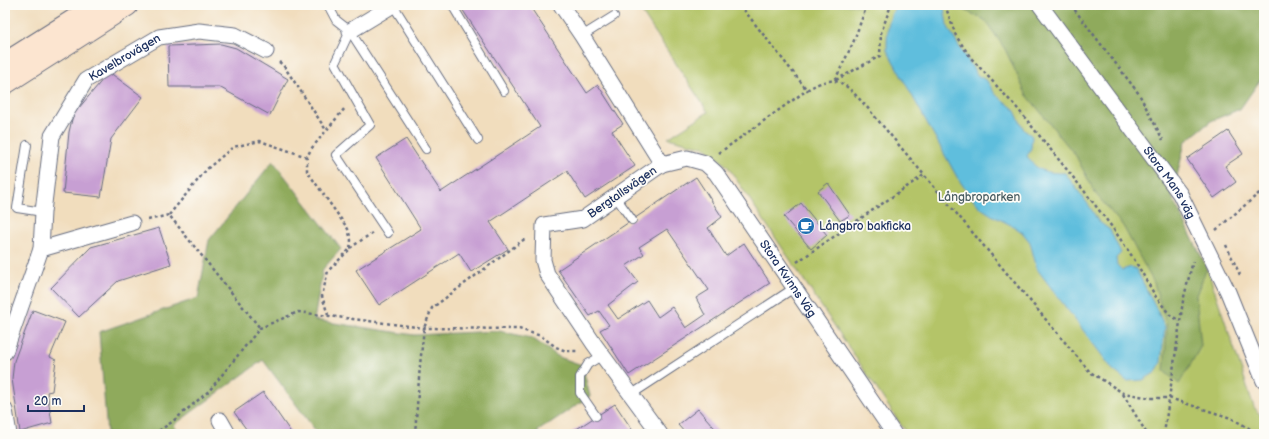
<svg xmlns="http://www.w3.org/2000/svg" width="1269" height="439" font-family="'Balsamiq Sans',sans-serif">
	<rect width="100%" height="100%" fill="#fdfcf7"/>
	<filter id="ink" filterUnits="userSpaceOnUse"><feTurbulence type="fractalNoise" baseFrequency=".025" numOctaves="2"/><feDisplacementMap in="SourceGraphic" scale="8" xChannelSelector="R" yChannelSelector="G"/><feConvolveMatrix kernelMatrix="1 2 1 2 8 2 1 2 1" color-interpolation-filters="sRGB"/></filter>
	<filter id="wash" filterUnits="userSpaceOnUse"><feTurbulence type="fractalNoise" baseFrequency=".012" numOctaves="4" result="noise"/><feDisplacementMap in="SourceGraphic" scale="16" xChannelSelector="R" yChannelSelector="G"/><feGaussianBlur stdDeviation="0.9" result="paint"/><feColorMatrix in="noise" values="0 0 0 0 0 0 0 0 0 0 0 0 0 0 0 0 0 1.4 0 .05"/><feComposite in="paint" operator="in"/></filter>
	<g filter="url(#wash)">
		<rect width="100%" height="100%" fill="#f1ddbd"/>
		<!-- green -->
		<path fill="#b4c467" stroke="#687a62" d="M 637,5 L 1117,5 L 1194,103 L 1172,197 L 1207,268 L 1254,407 L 1264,420 L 1264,434 L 907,434 L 728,167 L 707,148 L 668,138 L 708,112 Z"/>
		<!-- forest -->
		<g fill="#8faa5c" stroke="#556c5d">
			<path d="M 961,5 L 1264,5 L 1264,72 L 1261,79 L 1240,109 L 1211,121 L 1185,142 L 1172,197 L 1207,268 L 1196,295 L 1201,346 L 1179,384 L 1164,371 L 1167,327 L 1154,283 L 1123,226 L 1095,193 L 1076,156 L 1026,94 L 1005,49 L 985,20 L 962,9 Z"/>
			<path d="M 273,161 L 341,249 L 323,269 L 314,320 L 414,335 L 499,331 L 532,338 L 559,357 L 582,365 L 590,396 L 538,431 L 538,434 L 318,434 L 263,360 L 174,425 L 179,434 L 107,434 L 99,332 L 198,298 L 209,240 Z"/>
		</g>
		<!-- water -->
		<path fill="#5fbedd" stroke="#3d769e" d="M 897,5 L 942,5 L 944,7 L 947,25 L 955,40 L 977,75 L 987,81 L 995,94 L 1014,109 L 1024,130 L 1032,136 L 1031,148 L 1027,156 C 1037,172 1047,173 1065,173 L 1090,207 L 1098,221 L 1110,230 L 1121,253 L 1116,258 L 1117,265 L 1122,270 L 1131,267 L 1136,269 L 1158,312 L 1165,327 L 1161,362 L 1156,372 L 1143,380 L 1127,381 L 1113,370 L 1037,269 L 1030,242 L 1022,232 L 1013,226 L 993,216 L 981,208 L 970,196 L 957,177 L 887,50 C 887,34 887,18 897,5 Z"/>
		<g id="blocks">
			<!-- building -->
			<g fill="#c79fd3" fill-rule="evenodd">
				<path d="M 468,5 L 529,5 L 587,93 L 598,85 L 623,124 L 612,131 L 635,166 L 585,199 L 567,171 L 490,222 L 508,249 L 471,272 L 459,253 L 379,305 L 356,270 L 421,229 L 376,158 L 406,139 L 441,192 L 540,127 L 462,9 Z"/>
				<path d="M 221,44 L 236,48 L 288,79 L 270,115 L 219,87 L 169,87 L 168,46 Z"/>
				<path d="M 109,72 L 143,97 L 111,139 L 101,197 L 63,193 L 69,132 L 73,115 Z"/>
				<path d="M 1228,131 L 1243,154 L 1225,166 L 1236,182 L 1214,198 L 1187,159 Z"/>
				<path d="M 696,177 L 722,217 L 708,228 L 726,256 L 744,243 L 770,283 L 629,375 L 600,330 L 609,325 L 599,311 L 590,316 L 558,270 ZM 667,229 L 709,290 L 696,298 L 705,315 L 686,328 L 672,307 L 658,317 L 647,300 L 618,319 L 608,305 L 638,282 L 626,266 L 644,254 L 639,247 Z"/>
				<path d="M 828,183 L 850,215 L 840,221 L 818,191 Z"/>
				<path d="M 801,203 L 827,235 L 811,249 L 784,217 Z"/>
				<path d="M 159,228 L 171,264 L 118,281 L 79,317 L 51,288 L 91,247 Z"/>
				<path d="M 33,310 L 65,322 L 50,357 L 56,360 L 52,391 L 47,392 L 52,423 L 20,432 L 12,379 L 14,361 Z"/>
				<path d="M 263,392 L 292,434 L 247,434 L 249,433 L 234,412 Z"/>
				<path d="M 615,404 L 635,434 L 569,434 Z"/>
				<path d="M 698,409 L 720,434 L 686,434 L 678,425 Z"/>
			</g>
		</g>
	</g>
	<g filter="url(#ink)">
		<use href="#blocks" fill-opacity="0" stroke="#666c7f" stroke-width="1"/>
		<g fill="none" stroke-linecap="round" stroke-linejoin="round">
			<!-- service casing -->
			<g stroke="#666c7f" stroke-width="10">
				<g id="service">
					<path d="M 328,5 L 336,20 L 350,31 L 426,149"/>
					<path d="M 393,5 L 478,140"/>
					<path d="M 452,5 L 504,91"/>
					<path d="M 350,31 L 335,63 L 370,125 L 336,155 L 388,233"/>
					<path d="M 582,36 L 614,16"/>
					<path d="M 27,145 L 17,208 L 43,212"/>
					<path d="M 615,196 L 632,220"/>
					<path d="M 632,394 L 794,288"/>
					<path d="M 596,416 L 580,393 L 580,377 L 588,364 L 603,355"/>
				</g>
			</g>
			<!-- minor casing -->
			<g stroke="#666c7f" stroke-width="17">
				<g id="minor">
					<path d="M 561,5 L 582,36 L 662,164 L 583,219 L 544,225 L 543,260 L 547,274 L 594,344 L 660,434"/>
					<path id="s1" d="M 1040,5 L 1180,194 L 1228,292 L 1264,381"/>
					<path d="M 350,31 L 393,5"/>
					<path id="s2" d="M 662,164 L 687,158 L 705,163 L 716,173 L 894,434"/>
					<path d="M 41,249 L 132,223"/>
					<path id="s3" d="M 5,352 L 41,249 L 43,212 L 52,136 L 86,80 L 159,37 L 199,31 L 235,35 L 266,51"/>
					<path d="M 5,410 L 9,434"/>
					<path d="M 220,420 L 228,434"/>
				</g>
			</g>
			<!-- secondary casing -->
			<g stroke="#666c7f" stroke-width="24">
				<g id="secondary">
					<path d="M 5,64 L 97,6"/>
					<path d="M 5,83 L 127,5"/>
				</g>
			</g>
			<!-- path -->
			<g stroke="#666c7f" stroke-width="2.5" stroke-dasharray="3 3" stroke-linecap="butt">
				<path d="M 740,5 L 807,90 C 837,71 845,84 866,106 L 1090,372 L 1123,393 L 1151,398 L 1169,398 L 1231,418 L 1259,434"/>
				<path d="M 945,5 L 956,36 L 971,58 L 1017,108 L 1085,192 L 1112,227 L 1134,259 L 1156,297 L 1170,315 L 1180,321"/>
				<path d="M 1071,5 L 1139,94 L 1163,140"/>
				<path d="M 279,62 L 283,65 L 298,87 L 326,130"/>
				<path d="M 835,80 L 853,43 L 867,5"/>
				<path d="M 836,80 L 880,56 L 881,33 L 891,5"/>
				<path d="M 719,153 L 807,90"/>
				<path d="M 169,215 L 207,169 L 233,147 L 260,141 L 307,157"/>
				<path d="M 148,220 L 169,215 L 260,328"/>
				<path d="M 1216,230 L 1264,189"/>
				<path d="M 1226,245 L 1241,277"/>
				<path d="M 350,248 L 372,233"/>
				<path d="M 797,262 L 924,175"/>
				<path d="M 328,315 L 322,296 L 328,271 L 350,249 L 351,240 L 348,229 L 307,171 L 307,157 L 311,149 L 345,108"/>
				<path d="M 1123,394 L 1147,434"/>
				<path d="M 154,434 L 172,422 L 209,391 L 260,328 L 298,312 L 424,328 L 519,329 L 541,336 L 556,347 L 566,351 L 579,351"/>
				<path d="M 415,434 L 420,365 L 424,328 L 432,308 L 526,238"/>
				<path d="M 1164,434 L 1183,301 L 1193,261"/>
			</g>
			<!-- service -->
			<use href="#service" stroke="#fff" stroke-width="8"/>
			<!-- minor -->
			<use href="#minor" stroke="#fff" stroke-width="15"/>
			<!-- secondary -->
			<use href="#secondary" stroke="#fce5d0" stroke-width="22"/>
		</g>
	</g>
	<!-- icons -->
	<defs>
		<g id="cafe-disc" transform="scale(0.9)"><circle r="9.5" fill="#1f6fb2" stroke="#fdfcf7"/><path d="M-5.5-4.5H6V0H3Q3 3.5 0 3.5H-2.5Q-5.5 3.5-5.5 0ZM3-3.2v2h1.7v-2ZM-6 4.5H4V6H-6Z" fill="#fff"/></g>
	</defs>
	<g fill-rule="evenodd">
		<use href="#cafe-disc" x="806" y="226"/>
	</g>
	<g text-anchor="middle" stroke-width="3.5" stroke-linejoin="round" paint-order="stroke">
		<!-- street labels -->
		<g font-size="12" fill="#1b2f5e" stroke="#fdfcf7">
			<text dy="4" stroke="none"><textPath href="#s3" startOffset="333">Kavelbrovägen</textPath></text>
			<text dy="4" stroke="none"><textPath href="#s1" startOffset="220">Stora Mans väg</textPath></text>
			<text transform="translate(622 192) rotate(-35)" y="4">Bergtallsvägen</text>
			<text dy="4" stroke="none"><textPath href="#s2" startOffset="187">Stora Kvinns Väg</textPath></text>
		</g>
		<!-- park labels -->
		<g font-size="12" fill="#495c61" stroke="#fdfcf7">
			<text x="979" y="201">Långbroparken</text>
		</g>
		<!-- poi labels -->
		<g font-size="12" fill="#1b2f5e" stroke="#fdfcf7" text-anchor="start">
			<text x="819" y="230">Långbro bakficka</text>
		</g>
	</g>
	<!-- margin -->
	<rect width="1269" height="439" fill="none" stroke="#fdfcf7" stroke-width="20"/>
	<!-- scale -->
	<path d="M28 405v6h56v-6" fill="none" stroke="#1b2f5e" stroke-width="2"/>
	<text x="34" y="405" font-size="12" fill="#1b2f5e" stroke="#fdfcf7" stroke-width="3" paint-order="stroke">20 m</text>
</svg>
